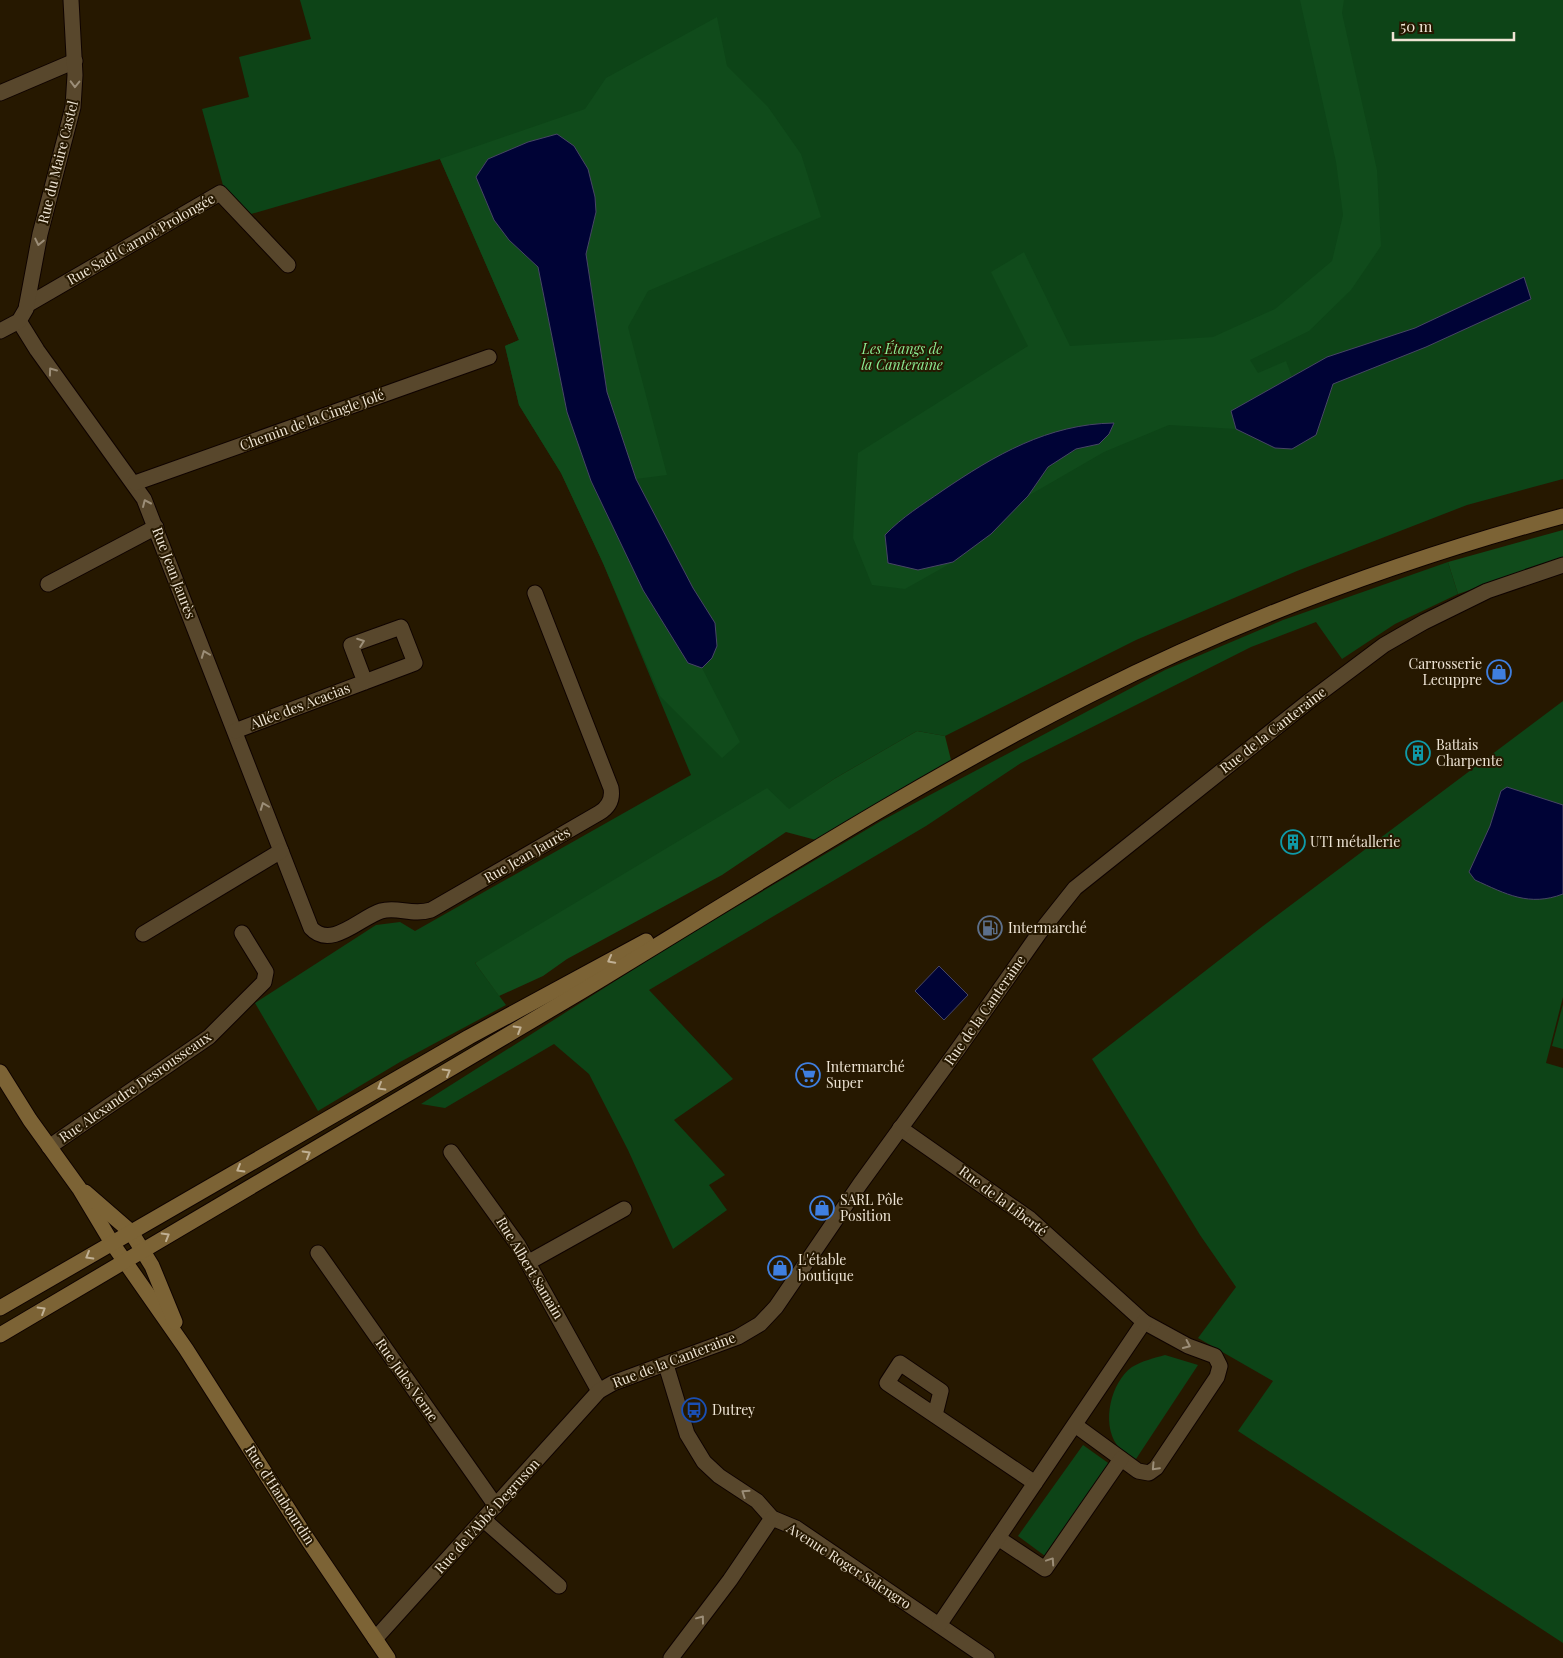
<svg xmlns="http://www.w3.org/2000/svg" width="1563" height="1658" font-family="'Playfair Display',serif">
	<rect width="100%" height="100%" fill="#261800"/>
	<!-- green -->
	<g fill="#0d4417">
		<path d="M 300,0 L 1563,0 L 1563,479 L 1467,505 L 1297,571 L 1136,640 L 945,736 L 917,731 L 834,779 L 789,810 L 475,963 L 506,1005 L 400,1062 L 318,1111 L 255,1003 L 376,925 L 400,922 L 415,931 L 691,775 L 603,563 L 561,473 L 519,405 L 505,346 L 519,340 L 440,159 L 251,214 L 224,189 L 202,109 L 249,97 L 239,57 L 311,39 Z"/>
		<path d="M 1448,562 L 1458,594 L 1395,624 L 1342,659 L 1316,622 L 1251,647 L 1021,763 L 926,826 L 649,990 L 733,1079 L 674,1120 L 725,1175 L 709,1185 L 727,1210 L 673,1249 L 628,1150 L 589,1074 L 554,1044 L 445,1108 L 421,1104 L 672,945 L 881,821 L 1165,670 L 1283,620 Z"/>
		<path d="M 1563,701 L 1563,997 L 1546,1063 L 1563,1068 L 1563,1643 L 1238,1431 L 1273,1381 L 1198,1338 L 1236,1287 L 1200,1235 L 1092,1059 L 1263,926 Z"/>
		<path d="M 1563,1004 L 1563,1049 L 1552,1046 Z"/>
		<path d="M 1165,1355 L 1198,1365 L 1136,1459 C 1130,1455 1121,1450 1117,1445 C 1101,1423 1111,1382 1132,1367 C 1142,1361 1154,1358 1165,1355 Z"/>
		<path d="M 1083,1445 L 1111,1465 L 1045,1556 L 1018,1536 Z"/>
	</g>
	<!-- forest -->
	<g fill="#104b1b">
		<path d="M 1300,0 L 1344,0 L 1342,13 L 1377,170 L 1381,246 L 1351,290 L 1309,331 L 1250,360 L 1258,373 L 1286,361 L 1292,377 L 1232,411 L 1236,429 L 1169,425 L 1104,452 L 1028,496 C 1051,463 1059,453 1099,444 L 1090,424 L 918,570 L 953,562 L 905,589 L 872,585 L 853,538 L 858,453 L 1028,346 L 991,272 L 1024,252 L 1070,346 L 1213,337 L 1275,309 L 1332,261 L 1343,215 L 1336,162 Z"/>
		<path d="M 717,17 L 727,66 L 768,107 L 801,154 L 821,217 L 648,291 L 628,327 L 667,475 L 636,479 L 607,392 L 586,254 L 596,212 L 557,134 L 528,142 L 488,159 L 476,177 L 494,220 L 509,240 L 538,267 L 567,412 L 591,482 L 643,590 L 688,663 L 702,668 L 740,742 L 722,758 L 660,696 L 603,563 L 561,473 L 519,405 L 505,346 L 519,340 L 440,159 L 585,109 L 606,78 Z"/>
		<path d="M 1563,530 L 1563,559 L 1458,594 L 1448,562 Z"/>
		<path d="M 917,731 L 945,736 L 951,760 L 816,840 L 786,832 L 722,875 L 567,959 L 543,976 L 499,996 L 475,963 L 767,788 L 789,809 L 834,779 Z"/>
	</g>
	<!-- water -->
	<g fill="#000336" stroke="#474665">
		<path d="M 557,134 L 574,146 L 588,169 L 595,197 L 596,212 L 586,254 L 607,392 L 636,479 L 693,588 L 715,623 L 717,646 L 712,658 L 702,668 L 688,663 L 643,590 L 591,481 L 567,412 L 538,267 L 509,240 L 494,220 L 476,177 L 488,159 L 528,142 Z"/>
		<path d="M 1524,277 L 1531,299 L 1426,347 L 1333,384 L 1316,435 L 1292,449 L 1275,448 L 1236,429 L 1231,411 L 1327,357 L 1415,328 Z"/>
		<path d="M 1114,423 L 1109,434 L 1099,444 L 1076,449 L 1048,467 L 1028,496 L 991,534 L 953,562 L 918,570 L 888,563 L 885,535 C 902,517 922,505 942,491 C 995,455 1048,424 1114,423 Z"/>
		<path d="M 1507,787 L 1563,805 L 1563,894 C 1529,907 1506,894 1475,880 L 1469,872 L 1490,826 L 1501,791 Z"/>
		<path d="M 939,966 L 968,995 L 944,1020 L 915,991 Z"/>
	</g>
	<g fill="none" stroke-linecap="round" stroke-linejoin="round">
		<!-- street casing -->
		<g stroke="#0f0300" stroke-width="17">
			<g id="street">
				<path d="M 0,93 L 75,61"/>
				<path d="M 27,305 L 220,193 L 288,265"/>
				<path d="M 19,321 L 37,350 L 144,499 L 311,928 C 331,950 361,917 381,911 C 397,906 412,916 431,910 L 599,813 C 609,807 613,799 611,788 L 535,593"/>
				<path d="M 0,331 L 19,321 L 26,309 L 40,234 L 73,107 L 75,75 L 71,0"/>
				<path d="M 135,483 L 489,357"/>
				<path d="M 48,584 L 156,527"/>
				<path d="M 235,731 L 415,663 L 401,627 L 351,645 L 365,682"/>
				<path d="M 143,934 L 281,851"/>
				<path d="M 900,1128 L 1030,1219 L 1144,1322 L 1188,1346 L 1215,1356 L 1220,1366 L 1217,1377 L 1156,1468 L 1149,1473 L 1138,1471 L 1075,1425"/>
				<path d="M 49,1147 L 209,1037 L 264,982 L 266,972 L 242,933"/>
				<path d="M 451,1152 L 518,1245 L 599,1391"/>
				<path d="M 318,1253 L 496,1506"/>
				<path d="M 529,1262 L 624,1209"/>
				<path d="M 666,1365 L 687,1434 L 704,1462 L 719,1476 L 757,1501 L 772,1518 L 796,1528 L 987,1658"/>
				<path d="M 935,1415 L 941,1391 L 900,1363 L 887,1383 C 936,1416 986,1450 1035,1483"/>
				<path d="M 484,1520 L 559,1586"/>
				<path d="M 998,1538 L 1045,1569 L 1121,1459"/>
				<path d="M 939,1625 L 1144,1322"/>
				<path d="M 375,1639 L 599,1391 L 613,1383 L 738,1337 L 760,1324 L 776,1307 L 860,1184 L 958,1049 L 1040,932 L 1075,888 L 1308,702 L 1384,645 L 1424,622 L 1487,591 L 1563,565"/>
				<path d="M 671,1658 L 730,1580 L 772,1518"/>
			</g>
		</g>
		<!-- secondary casing -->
		<g stroke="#0f0300" stroke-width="17">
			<g id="secondary">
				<path d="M 0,1072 L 30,1120 L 79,1188 L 112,1243 L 186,1349 L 308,1540 L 388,1658"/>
				<path d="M 85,1192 L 131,1232 L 152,1266 L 175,1322"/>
				<path d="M 0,1308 L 469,1037 L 646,941"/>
				<path d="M 0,1335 C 194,1220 389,1107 582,991 C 749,890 915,783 1090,695 C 1241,619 1400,560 1563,516"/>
			</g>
		</g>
		<!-- street -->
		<use href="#street" stroke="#58472c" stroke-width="15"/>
		<!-- secondary -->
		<use href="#secondary" stroke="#7c6335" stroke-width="15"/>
	</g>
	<!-- one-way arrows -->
	<defs><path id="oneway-chevron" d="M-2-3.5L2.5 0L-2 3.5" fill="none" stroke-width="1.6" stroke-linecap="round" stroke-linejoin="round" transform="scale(1.25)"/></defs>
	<g stroke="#9c8e78">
		<use href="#oneway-chevron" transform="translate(75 84) rotate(91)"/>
		<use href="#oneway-chevron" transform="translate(39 242) rotate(102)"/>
		<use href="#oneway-chevron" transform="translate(52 371) rotate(-126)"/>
		<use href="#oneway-chevron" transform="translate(146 503) rotate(-114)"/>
		<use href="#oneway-chevron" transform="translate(361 642) rotate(-20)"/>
		<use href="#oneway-chevron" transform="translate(205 654) rotate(-111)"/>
		<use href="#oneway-chevron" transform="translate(264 806) rotate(-111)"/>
		<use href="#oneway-chevron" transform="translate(1187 1345) rotate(25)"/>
		<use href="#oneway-chevron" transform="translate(1155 1467) rotate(133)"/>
		<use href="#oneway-chevron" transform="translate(745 1493) rotate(-146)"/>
		<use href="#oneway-chevron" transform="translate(1051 1561) rotate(-56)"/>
		<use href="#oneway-chevron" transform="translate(701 1619) rotate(-53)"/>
	</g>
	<g stroke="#c0b094">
		<use href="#oneway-chevron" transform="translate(611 960) rotate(152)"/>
		<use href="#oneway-chevron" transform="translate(518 1029) rotate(-31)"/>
		<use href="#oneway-chevron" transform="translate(447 1072) rotate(-30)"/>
		<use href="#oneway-chevron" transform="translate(381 1087) rotate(150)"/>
		<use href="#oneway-chevron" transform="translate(307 1154) rotate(-30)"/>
		<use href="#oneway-chevron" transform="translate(240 1169) rotate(150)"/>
		<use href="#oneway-chevron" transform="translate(166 1236) rotate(-30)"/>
		<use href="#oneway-chevron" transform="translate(89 1256) rotate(150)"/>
		<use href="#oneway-chevron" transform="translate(42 1310) rotate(-31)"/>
	</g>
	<!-- icons -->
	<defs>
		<g id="shop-ring" transform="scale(1.25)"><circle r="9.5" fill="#261800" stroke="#3f7fe0" stroke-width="1.5"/><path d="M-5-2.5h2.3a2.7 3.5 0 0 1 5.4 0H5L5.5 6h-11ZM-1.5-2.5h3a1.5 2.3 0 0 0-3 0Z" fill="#3f7fe0"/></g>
		<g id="building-ring" transform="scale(1.25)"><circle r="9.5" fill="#261800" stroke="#0f9aa8" stroke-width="1.5"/><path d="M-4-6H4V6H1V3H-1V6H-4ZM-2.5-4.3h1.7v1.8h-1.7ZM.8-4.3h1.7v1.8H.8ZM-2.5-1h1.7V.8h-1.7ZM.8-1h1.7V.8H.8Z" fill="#0f9aa8"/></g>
		<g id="fuel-ring" transform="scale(1.25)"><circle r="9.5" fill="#261800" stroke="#5c6f8a" stroke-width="1.5"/><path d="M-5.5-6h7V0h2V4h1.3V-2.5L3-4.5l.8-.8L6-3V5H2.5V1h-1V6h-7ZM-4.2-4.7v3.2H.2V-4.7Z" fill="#5c6f8a"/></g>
		<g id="supermarket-ring" transform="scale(1.25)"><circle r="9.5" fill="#261800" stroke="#3f7fe0" stroke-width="1.5"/><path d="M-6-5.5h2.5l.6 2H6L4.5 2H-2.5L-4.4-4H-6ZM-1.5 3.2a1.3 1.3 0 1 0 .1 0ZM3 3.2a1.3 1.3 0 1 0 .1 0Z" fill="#3f7fe0"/></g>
		<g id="bus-ring" transform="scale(1.25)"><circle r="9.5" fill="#261800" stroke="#1a4fb4" stroke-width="1.5"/><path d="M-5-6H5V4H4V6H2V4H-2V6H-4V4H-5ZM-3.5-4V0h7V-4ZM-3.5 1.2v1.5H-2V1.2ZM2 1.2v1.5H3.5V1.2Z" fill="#1a4fb4"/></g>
	</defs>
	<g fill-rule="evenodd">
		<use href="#shop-ring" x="1499" y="672"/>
		<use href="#building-ring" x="1418" y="753"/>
		<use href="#building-ring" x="1293" y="842"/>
		<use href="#fuel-ring" x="990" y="928"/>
		<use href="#supermarket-ring" x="808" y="1075"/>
		<use href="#shop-ring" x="822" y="1208"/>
		<use href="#shop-ring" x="780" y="1268"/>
		<use href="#bus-ring" x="694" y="1410"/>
	</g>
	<g text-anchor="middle" stroke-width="4" stroke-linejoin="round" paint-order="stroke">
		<!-- street labels -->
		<g font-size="14" fill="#eee4d4" stroke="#261800">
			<text transform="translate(58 162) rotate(-76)" y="5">Rue du Maire Castel</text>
			<text transform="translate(141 239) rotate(-30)" y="5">Rue Sadi Carnot Prolongée</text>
			<text transform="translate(312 420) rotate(-20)" y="5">Chemin de la Cingle Jolé</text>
			<text transform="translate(174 573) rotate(69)" y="5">Rue Jean Jaurès</text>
			<text transform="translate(300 706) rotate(-21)" y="5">Allée des Acacias</text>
			<text transform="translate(1273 730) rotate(-38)" y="5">Rue de la Canteraine</text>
			<text transform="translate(527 855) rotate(-30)" y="5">Rue Jean Jaurès</text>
			<text transform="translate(985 1010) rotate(-55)" y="5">Rue de la Canteraine</text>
			<text transform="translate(135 1087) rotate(-35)" y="5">Rue Alexandre Desrousseaux</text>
			<text transform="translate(1003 1201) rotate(37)" y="5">Rue de la Liberté</text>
			<text transform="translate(530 1268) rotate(59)" y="5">Rue Albert Samain</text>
			<text transform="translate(674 1360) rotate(-21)" y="5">Rue de la Canteraine</text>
			<text transform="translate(407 1380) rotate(55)" y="5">Rue Jules Verne</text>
			<text transform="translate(280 1495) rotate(57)" y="5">Rue d'Haubourdin</text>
			<text transform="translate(487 1516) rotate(-48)" y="5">Rue de l'Abbé Degruson</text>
			<text transform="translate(849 1566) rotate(33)" y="5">Avenue Roger Salengro</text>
		</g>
		<!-- park labels -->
		<g font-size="14" font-style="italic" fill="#8bec93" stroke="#261800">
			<text x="902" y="354">Les Étangs de<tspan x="902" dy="16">la Canteraine</tspan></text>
		</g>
		<!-- poi labels -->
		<g font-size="14" fill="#eee4d4" stroke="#261800" text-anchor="start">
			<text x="1482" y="669" text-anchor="end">Carrosserie<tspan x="1482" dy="16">Lecuppre</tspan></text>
			<text x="1436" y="750">Battais<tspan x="1436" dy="16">Charpente</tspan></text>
			<text x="1310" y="847">UTI métallerie</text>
			<text x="1008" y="933">Intermarché</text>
			<text x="826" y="1072">Intermarché<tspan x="826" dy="16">Super</tspan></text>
			<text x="840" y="1205">SARL Pôle<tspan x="840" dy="16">Position</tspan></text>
			<text x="798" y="1265">L'étable<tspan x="798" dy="16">boutique</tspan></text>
			<text x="712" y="1415">Dutrey</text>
		</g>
	</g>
	<!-- scale -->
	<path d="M1393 32v8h121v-8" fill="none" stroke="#eee4d4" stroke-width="2.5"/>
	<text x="1400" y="32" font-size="15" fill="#eee4d4" stroke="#261800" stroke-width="4" paint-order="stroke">50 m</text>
</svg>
